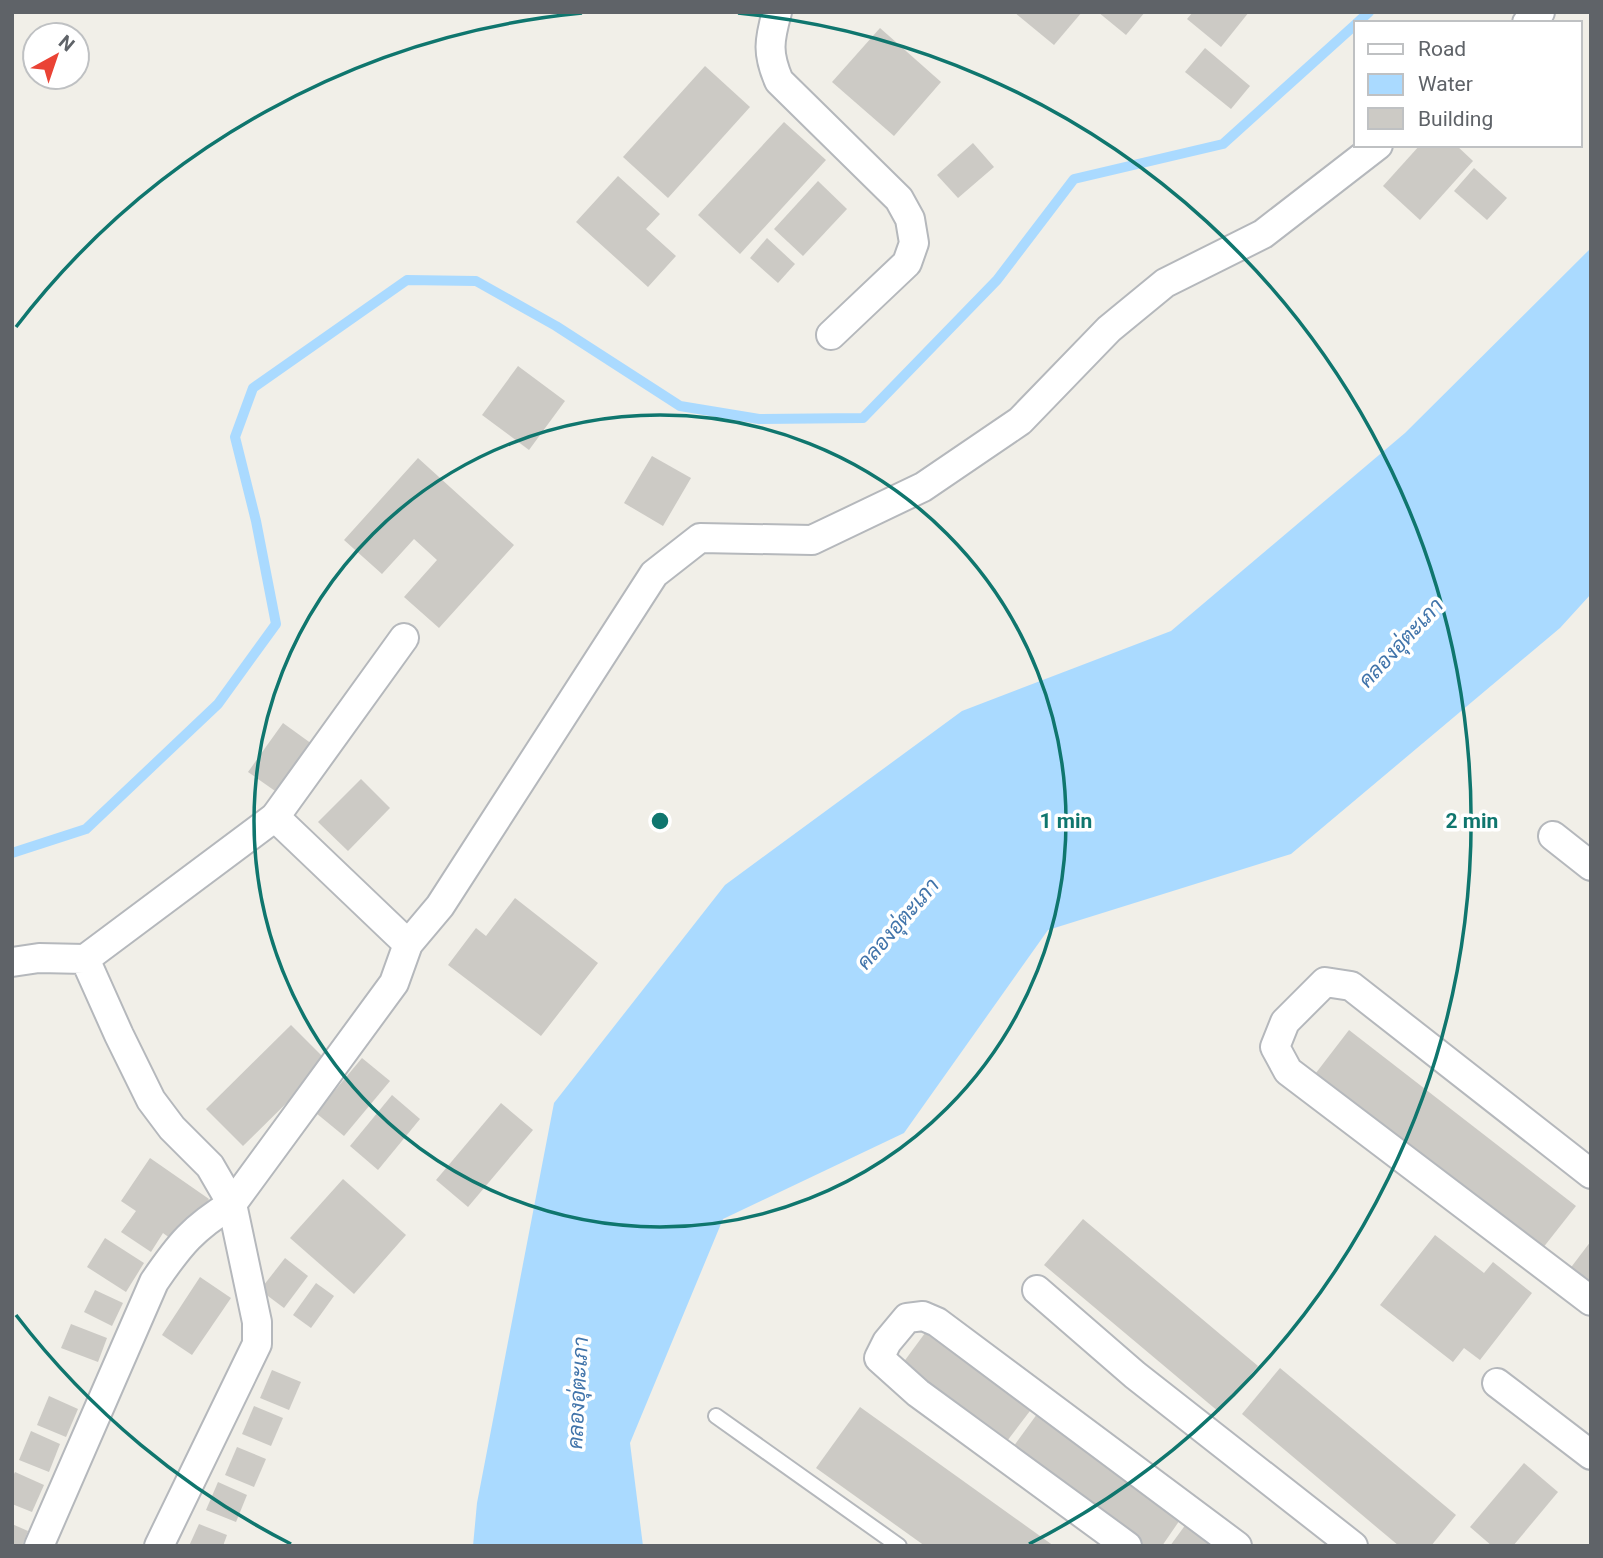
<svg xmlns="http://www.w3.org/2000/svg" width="1603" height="1558" font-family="Roboto,Sarabun,sans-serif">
	<rect width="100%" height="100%" fill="#f1efe8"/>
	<!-- water -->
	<path fill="#aadaff" d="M 1591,248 L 1591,594 L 1560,628 L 1291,854 L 1048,930 L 904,1133 L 723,1219 L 630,1443 L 643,1546 L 473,1546 L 477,1503 L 554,1103 L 725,885 L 962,711 L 1171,631 L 1405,433 Z"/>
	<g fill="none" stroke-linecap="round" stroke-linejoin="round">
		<!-- stream -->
		<g stroke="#aadaff" stroke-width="10">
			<path d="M 1357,23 L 1369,12"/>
			<path d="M 12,853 L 86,829 L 218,704 L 276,624 L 256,521 L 235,437 L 253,388 L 407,280 L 476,281 L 556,326 L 680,406 L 759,419 L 863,418 L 997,280 L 1074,179 L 1223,144 L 1356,24"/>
		</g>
	</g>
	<!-- building -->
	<g fill="#cccac5">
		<path d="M 1014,12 L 1082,12 L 1054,45 Z"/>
		<path d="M 1098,12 L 1145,12 L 1126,35 Z"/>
		<path d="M 1193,12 L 1249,12 L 1221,47 L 1187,19 Z"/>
		<path d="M 880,28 L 941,82 L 894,136 L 832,82 Z"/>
		<path d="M 1205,48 L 1250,86 L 1231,109 L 1185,72 Z"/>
		<path d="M 705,66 L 750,107 L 668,198 L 623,157 Z"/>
		<path d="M 784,122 L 826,160 L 740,254 L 698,215 Z"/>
		<path d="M 973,143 L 994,167 L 958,198 L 937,175 Z"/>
		<path d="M 1420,145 L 1456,145 L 1473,161 L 1420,220 L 1383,186 Z"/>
		<path d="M 1474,168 L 1507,198 L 1487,220 L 1454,191 Z"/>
		<path d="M 618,176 L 660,214 L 646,229 L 676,256 L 648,287 L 576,222 Z"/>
		<path d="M 818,181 L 847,209 L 803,256 L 774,229 Z"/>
		<path d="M 767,238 L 795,264 L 778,283 L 750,258 Z"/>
		<path d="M 518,366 L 565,401 L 529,450 L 482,415 Z"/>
		<path d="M 652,456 L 691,478 L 663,526 L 624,503 Z"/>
		<path d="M 418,458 L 514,545 L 439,628 L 404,597 L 437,560 L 414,539 L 382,574 L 344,540 Z"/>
		<path d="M 283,723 L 312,744 L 278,793 L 248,772 Z"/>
		<path d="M 361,779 L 390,808 L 348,851 L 318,822 Z"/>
		<path d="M 515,898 L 598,963 L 541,1036 L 448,965 L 476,928 L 486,936 Z"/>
		<path d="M 291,1025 L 328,1062 L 243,1146 L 206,1109 Z"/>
		<path d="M 1349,1030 L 1576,1206 L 1535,1258 L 1309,1082 Z"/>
		<path d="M 362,1058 L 390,1081 L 344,1136 L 316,1113 Z"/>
		<path d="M 392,1095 L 420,1119 L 378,1170 L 350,1146 Z"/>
		<path d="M 501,1103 L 533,1130 L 468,1207 L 436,1180 Z"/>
		<path d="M 150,1158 L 209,1199 L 178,1244 L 163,1233 L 151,1252 L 121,1232 L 136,1211 L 121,1201 Z"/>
		<path d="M 343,1179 L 406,1235 L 354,1294 L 290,1238 Z"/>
		<path d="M 1083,1219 L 1258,1366 L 1219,1412 L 1044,1265 Z"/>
		<path d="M 1435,1235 L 1484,1273 L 1493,1262 L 1532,1293 L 1480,1360 L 1464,1348 L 1453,1362 L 1380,1305 Z"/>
		<path d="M 105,1238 L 144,1263 L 126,1292 L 87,1267 Z"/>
		<path d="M 1591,1241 L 1591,1293 L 1566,1274 Z"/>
		<path d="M 285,1258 L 308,1276 L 284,1308 L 260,1290 Z"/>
		<path d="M 200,1277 L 231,1298 L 192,1355 L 162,1335 Z"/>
		<path d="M 316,1283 L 334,1296 L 311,1328 L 293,1315 Z"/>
		<path d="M 95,1290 L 123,1303 L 112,1326 L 84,1312 Z"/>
		<path d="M 71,1324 L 107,1338 L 98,1362 L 61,1348 Z"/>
		<path d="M 928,1329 L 1033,1407 L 1004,1445 L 900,1367 Z"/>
		<path d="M 1280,1368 L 1456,1515 L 1431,1546 L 1399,1546 L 1242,1414 Z"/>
		<path d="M 272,1370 L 301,1382 L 289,1410 L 260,1398 Z"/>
		<path d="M 49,1396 L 78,1409 L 66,1437 L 37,1425 Z"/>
		<path d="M 254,1406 L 283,1418 L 271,1446 L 242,1434 Z"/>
		<path d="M 860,1407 L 1054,1546 L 925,1546 L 816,1468 Z"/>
		<path d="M 1040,1410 L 1184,1514 L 1162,1546 L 1144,1546 L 1011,1450 Z"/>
		<path d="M 31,1431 L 60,1444 L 49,1472 L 19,1460 Z"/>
		<path d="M 237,1447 L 266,1459 L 254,1487 L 225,1475 Z"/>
		<path d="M 1524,1463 L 1558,1492 L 1513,1546 L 1492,1546 L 1470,1527 Z"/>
		<path d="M 15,1472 L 44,1485 L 32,1512 L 12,1504 L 12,1478 Z"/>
		<path d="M 218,1482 L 247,1495 L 236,1522 L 206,1510 Z"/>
		<path d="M 1189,1520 L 1224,1546 L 1170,1546 Z"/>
		<path d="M 12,1524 L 28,1531 L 22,1546 L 12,1546 Z"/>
		<path d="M 199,1524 L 227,1535 L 223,1546 L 189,1546 Z"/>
	</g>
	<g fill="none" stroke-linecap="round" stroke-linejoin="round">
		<!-- service casing -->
		<g stroke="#b5b8bc" stroke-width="18">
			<path id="service" d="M 716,1416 L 899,1546"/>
		</g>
		<!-- minor casing -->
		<g stroke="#b5b8bc" stroke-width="32">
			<g id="minor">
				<path d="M 777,12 C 769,41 767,53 779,81 L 899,199 L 910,219 L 914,243 L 907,263 L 831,335"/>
				<path d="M 1527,23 L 1540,12"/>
				<path d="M 275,817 L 408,944"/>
				<path d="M 1553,836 L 1591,866"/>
				<path d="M 85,959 L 275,817 L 404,638"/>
				<path d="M 12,962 L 39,958 L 85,959 L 119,1035 L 151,1100 L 172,1128 L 210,1166 L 232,1204 L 257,1322 L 257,1344 L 159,1546"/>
				<path d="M 1591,1174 L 1351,986 L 1325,982 L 1285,1022 L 1275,1047 L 1288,1071 L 1591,1301"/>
				<path d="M 1037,1290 L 1135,1375 L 1353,1546"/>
				<path d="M 1497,1383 L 1591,1455"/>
				<path d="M 39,1546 L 154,1282 C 180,1244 193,1228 232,1204 L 394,983 L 408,944 L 440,906 L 654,574 L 700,538 L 812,540 L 923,487 L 1020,421 L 1109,329 L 1165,283 L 1263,234 L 1378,145"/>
				<path d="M 1127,1546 L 918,1393 L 879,1358 L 887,1342 L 907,1318 L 923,1316 L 937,1322 L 1237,1546"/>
			</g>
		</g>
		<!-- service -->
		<use href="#service" stroke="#fff" stroke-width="14"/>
		<!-- minor -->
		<use href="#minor" stroke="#fff" stroke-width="28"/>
	</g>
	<!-- distance rings -->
	<g fill="none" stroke="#0f766e" stroke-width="3.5">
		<circle cx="660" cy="821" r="406"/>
		<path d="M291 1544A812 812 0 0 1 16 1315M16 327A812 812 0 0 1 582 13M738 13A812 812 0 0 1 1029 1544"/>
	</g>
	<g text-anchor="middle" stroke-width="7" stroke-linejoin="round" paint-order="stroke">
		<!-- water labels -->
		<g font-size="21" font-style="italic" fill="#4174aa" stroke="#fff">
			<text transform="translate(1401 643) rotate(-47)" y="7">คลองอุ่ตะเภา</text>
			<text transform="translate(898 924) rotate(-49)" y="7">คลองอุ่ตะเภา</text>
			<text transform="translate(578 1393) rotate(-87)" y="7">คลองอุ่ตะเภา</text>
		</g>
	</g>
	<circle cx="660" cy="821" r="10" fill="#0f766e" stroke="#fff" stroke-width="3.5"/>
	<g font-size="21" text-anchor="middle" font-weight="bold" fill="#0f766e" stroke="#fff" stroke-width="7" stroke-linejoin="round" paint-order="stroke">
		<text x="1066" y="828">1 min</text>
		<text x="1472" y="828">2 min</text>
	</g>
	<!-- border -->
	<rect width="1603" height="1558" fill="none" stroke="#5f6368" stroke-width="28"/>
	<!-- legend -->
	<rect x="1354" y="21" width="228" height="126" fill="#ffffff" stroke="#bfc1c3" stroke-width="2"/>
	<rect x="1368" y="44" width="35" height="10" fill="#ffffff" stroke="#bfc1c3" stroke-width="2"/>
	<text x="1418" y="56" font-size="21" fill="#5f6368">Road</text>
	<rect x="1368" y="74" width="35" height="21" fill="#aadaff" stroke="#bfc1c3" stroke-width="2"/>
	<text x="1418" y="91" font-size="21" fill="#5f6368">Water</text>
	<rect x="1368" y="108" width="35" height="21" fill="#cccac5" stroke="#bfc1c3" stroke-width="2"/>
	<text x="1418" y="126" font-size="21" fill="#5f6368">Building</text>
	<!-- north arrow -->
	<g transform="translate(56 56) rotate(40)"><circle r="33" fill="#ffffff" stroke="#bfc1c3" stroke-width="2"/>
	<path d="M0-5L12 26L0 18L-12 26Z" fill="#ea4335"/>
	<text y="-10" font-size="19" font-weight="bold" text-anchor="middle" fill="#5f6368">N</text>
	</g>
</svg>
